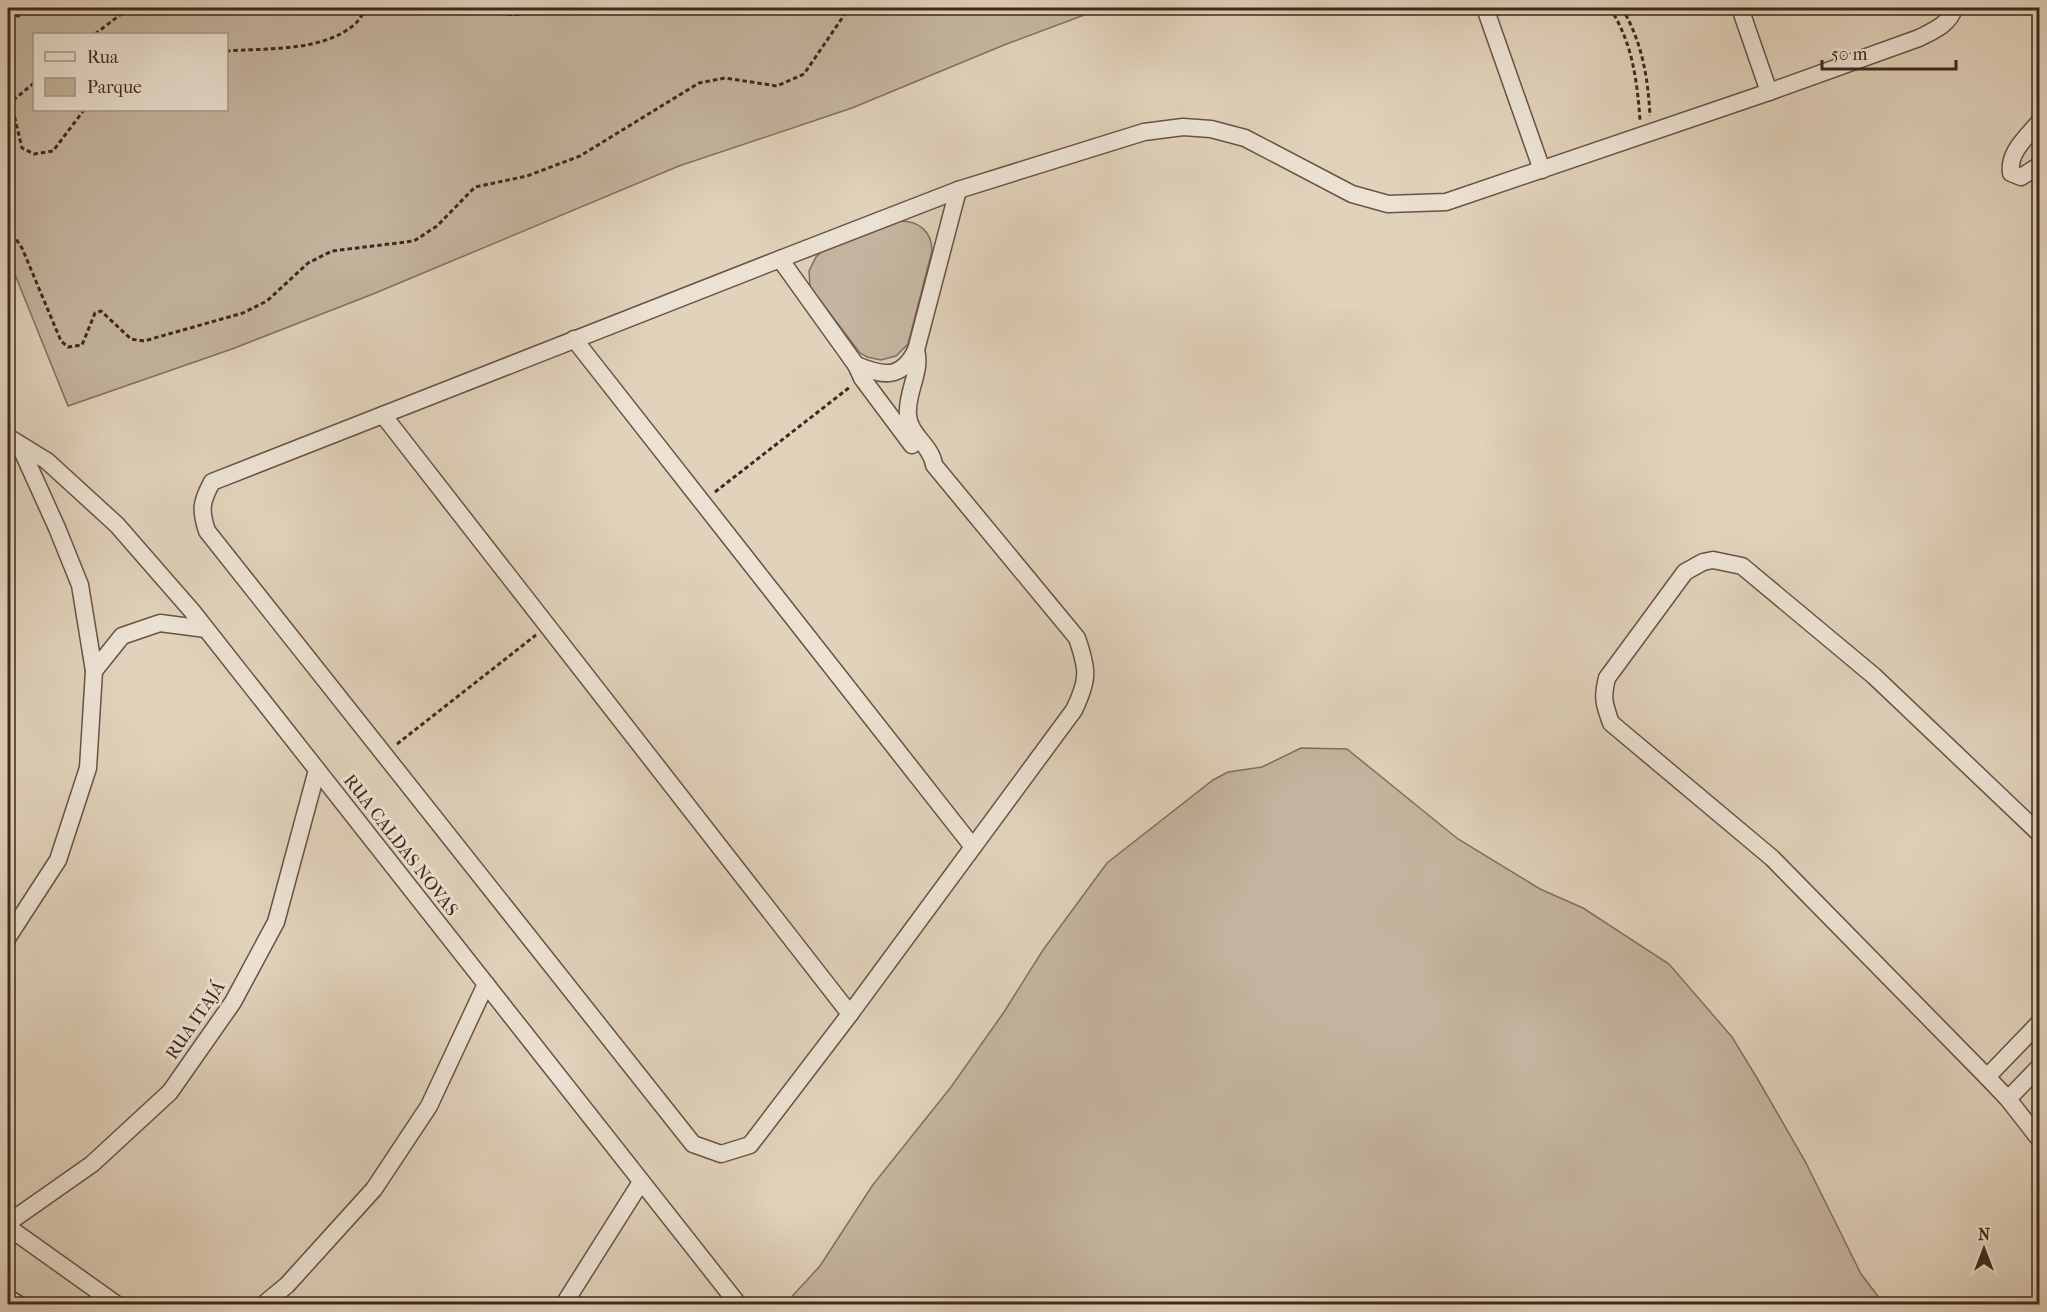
<svg xmlns="http://www.w3.org/2000/svg" width="2047" height="1312" font-family="'IM FELL French Canon',serif">
	<rect width="100%" height="100%" fill="#e1d2bb"/>
	<filter id="stains"><feTurbulence type="fractalNoise" baseFrequency=".00333" numOctaves="4"/><feColorMatrix values="0 0 0 0 .2 0 0 0 0 .09 0 0 0 0 .02 0 0 0 .5 -.17"/></filter>
	<radialGradient id="worn" r=".72"><stop offset=".6" stop-color="#630" stop-opacity="0"/><stop offset="1" stop-color="#630" stop-opacity=".3"/></radialGradient>
	<!-- green -->
	<g fill="#c5b5a0" stroke="#826f5e" stroke-width="1.5" fill-rule="evenodd">
		<path d="M 8,8 L 1103,8 L 1004,45 L 852,108 L 679,166 L 373,294 L 232,349 L 68,406 L 8,257 ZM 34,34 L 226,34 L 226,110 L 34,110 Z"/>
		<path d="M 898,221 C 918,220 932,231 932,251 L 908,344 L 896,356 L 881,360 L 867,357 L 860,353 L 810,287 L 809,271 L 816,257 L 822,251 Z"/>
		<path d="M 1301,748 L 1347,749 L 1458,839 L 1540,889 L 1583,908 L 1669,964 L 1732,1037 L 1757,1078 L 1805,1161 L 1861,1274 L 1884,1304 L 785,1304 L 820,1266 L 872,1186 L 951,1087 L 1004,1012 L 1043,950 L 1107,863 L 1213,780 L 1228,772 L 1262,767 Z"/>
	</g>
	<g fill="none" stroke-linecap="round" stroke-linejoin="round">
		<!-- minor casing -->
		<g stroke="#685344" stroke-width="19">
			<g id="minor">
				<path d="M 1485,8 L 1542,170"/>
				<path d="M 1740,8 L 1769,92"/>
				<path d="M 2040,121 C 2027,137 2008,152 2011,173 L 2021,177 L 2040,165"/>
				<path d="M 780,259 L 856,365 L 862,378 L 912,445"/>
				<path d="M 574,339 L 973,847"/>
				<path d="M 916,350 C 922,372 906,392 908,415 C 909,435 932,446 934,465 L 1077,638 C 1088,670 1089,679 1074,710 L 850,1014 L 750,1145 L 721,1154 L 693,1144 L 207,531 C 200,510 201,502 212,482 L 780,259 L 958,190 L 1144,132 L 1183,127 L 1211,129 L 1245,138 L 1352,194 L 1388,204 L 1446,202 L 1769,92 L 1919,38 C 1933,31 1950,24 1954,8"/>
				<path d="M 856,365 C 883,376 901,380 916,350 L 958,190"/>
				<path d="M 383,415 L 850,1014"/>
				<path d="M 8,437 L 47,461 L 117,525 L 192,611 L 738,1304"/>
				<path d="M 94,671 L 122,636 L 160,623 L 206,629"/>
				<path d="M 2040,834 L 1874,676 L 1742,566 L 1713,560 L 1703,562 L 1685,572 L 1607,678 C 1602,698 1604,704 1611,723 L 1772,858 L 1987,1077 L 2008,1099 L 2040,1140"/>
				<path d="M 8,937 L 58,860 L 88,768 L 94,671 L 80,585 L 57,528 L 19,444"/>
				<path d="M 1987,1077 L 2040,1022"/>
				<path d="M 2008,1099 L 2040,1066"/>
				<path d="M 8,1223 L 92,1164 L 170,1092 L 233,1002 L 276,922 L 317,770"/>
				<path d="M 8,1227 L 116,1304"/>
				<path d="M 8,1298 L 18,1304"/>
				<path d="M 264,1304 L 287,1285 L 374,1189 L 429,1106 L 486,984"/>
				<path d="M 564,1304 L 641,1182"/>
			</g>
		</g>
		<!-- path -->
		<g stroke="#3f291d" stroke-width="3" stroke-dasharray="4.5 3" stroke-linecap="butt">
			<path d="M 179,8 L 182,10 L 197,8"/>
			<path d="M 478,8 C 496,13 519,20 536,8"/>
			<path d="M 1610,8 C 1632,42 1637,79 1640,120"/>
			<path d="M 1622,8 C 1642,42 1648,77 1650,116"/>
			<path d="M 8,15 L 21,16 L 27,8"/>
			<path d="M 95,34 L 129,8"/>
			<path d="M 226,51 C 267,48 325,52 356,23 C 360,19 363,13 366,8"/>
			<path d="M 34,83 L 11,102 L 22,148 L 34,154 L 53,151 L 84,110"/>
			<path d="M 8,227 L 22,248 L 61,341 L 68,347 L 82,345 L 95,313 L 101,311 L 131,339 L 144,341 L 243,313 L 267,301 L 308,263 L 332,251 L 414,241 L 437,226 L 475,187 L 527,176 L 580,156 L 699,83 L 725,78 L 777,86 L 804,74 L 849,8"/>
			<path d="M 715,492 L 850,387"/>
			<path d="M 397,744 L 536,635"/>
		</g>
		<!-- minor -->
		<use href="#minor" stroke="#ece2d3" stroke-width="16"/>
	</g>
	<g text-anchor="middle" stroke-width="6" stroke-linejoin="round" paint-order="stroke">
		<!-- street labels -->
		<g font-size="18" fill="#3f291d" stroke="#ece2d3">
			<text transform="translate(401 845) rotate(52)" y="6">RUA CALDAS NOVAS</text>
			<text transform="translate(195 1020) rotate(-56)" y="6">RUA ITAJÁ</text>
		</g>
	</g>
	<!-- margin -->
	<rect width="2047" height="1312" fill="none" stroke="#e1d2bb" stroke-width="30"/>
	<rect x="9" y="9" width="2029" height="1294" fill="none" stroke="#3f291d" stroke-width="3"/>
	<rect x="15" y="15" width="2017" height="1282" fill="none" stroke="#3f291d" stroke-width="1.5"/>
	<!-- legend -->
	<rect x="33" y="33" width="195" height="78" fill="#ece2d3" stroke="#a7988a" stroke-width="1.5"/>
	<rect x="45" y="52" width="30" height="9" fill="#ece2d3" stroke="#a7988a" stroke-width="1.5"/>
	<text x="87" y="63" font-size="18" fill="#3f291d">Rua</text>
	<rect x="45" y="78" width="30" height="18" fill="#c5b5a0" stroke="#a7988a" stroke-width="1.5"/>
	<text x="87" y="93" font-size="18" fill="#3f291d">Parque</text>
	<!-- north arrow -->
	<g transform="translate(1984 1249)" stroke="#ece2d3" stroke-width="4.5" paint-order="stroke">
	<path d="M0-4.5L10 22L0 15L-10 22Z" fill="#3f291d"/>
	<text y="-9" font-size="16" font-weight="bold" text-anchor="middle" fill="#3f291d">N</text>
	</g>
	<!-- scale -->
	<path d="M1822 60v9h134v-9" fill="none" stroke="#3f291d" stroke-width="3"/>
	<text x="1831" y="60" font-size="18" fill="#3f291d" stroke="#ece2d3" stroke-width="4.5" paint-order="stroke">50 m</text>
	<rect width="100%" height="100%" filter="url(#stains)"/>
	<rect width="100%" height="100%" fill="url(#worn)"/>
</svg>
